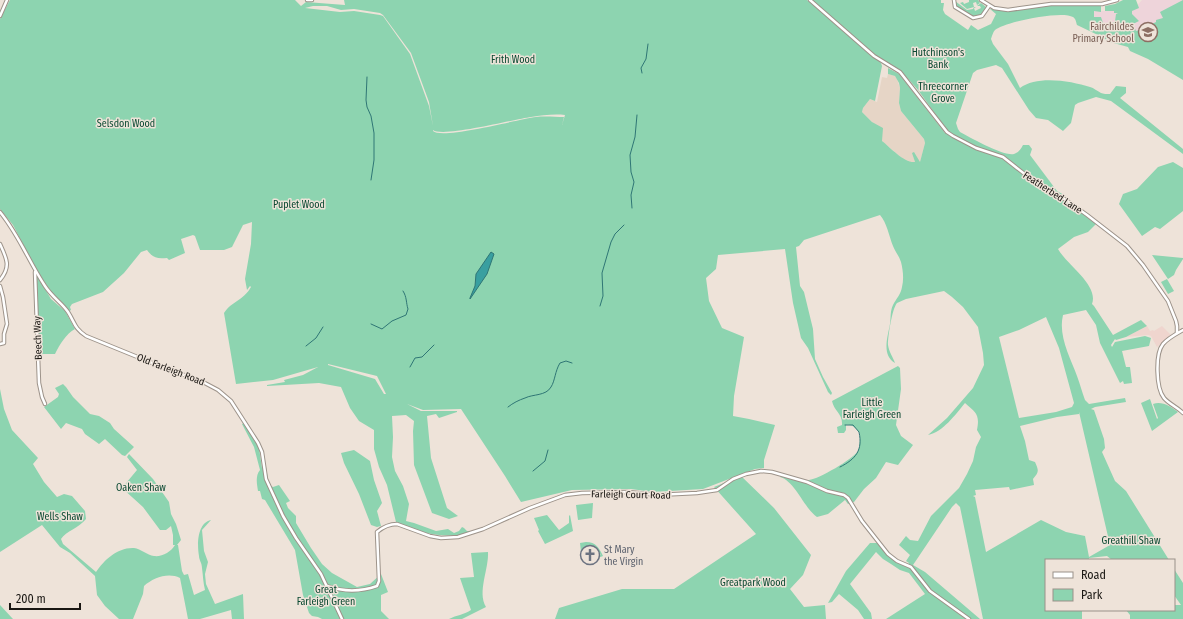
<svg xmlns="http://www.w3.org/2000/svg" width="1183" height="619" font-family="'Fira Sans Condensed',sans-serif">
	<rect width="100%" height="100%" fill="#eee3d9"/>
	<!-- commercial -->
	<path fill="#efd5ce" d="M 1147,326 L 1150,331 L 1153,330 L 1154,331 L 1162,326 L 1171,335 L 1157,347 L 1151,336 L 1148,335 L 1126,337 Z"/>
	<!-- built -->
	<path fill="#e6d5c6" d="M 888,74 L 895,76 L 897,79 L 900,88 L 899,103 L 901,111 L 924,139 L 925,143 L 920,163 L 913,155 L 915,162 L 910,162 L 903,159 L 882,141 L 873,123 L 862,112 L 863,108 L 870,99 L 877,102 L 882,77 L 887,78 Z"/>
	<!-- education -->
	<path fill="#eed4da" d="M 1142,0 L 1183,0 L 1183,72 L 1109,35 L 1094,17 L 1093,11 L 1117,11 L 1135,8 Z"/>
	<!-- green -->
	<g fill="#8dd4b0" fill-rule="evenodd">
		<path d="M 10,0 L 295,0 L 301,6 L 306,2 L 345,5 L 344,0 L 807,0 L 881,63 L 882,66 L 875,101 L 870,99 L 863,108 L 862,112 L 872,122 L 883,128 L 882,141 C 891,148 904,163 915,162 L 912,153 L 914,152 L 920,162 L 925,143 L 924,139 L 901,111 L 899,103 L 900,88 L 899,83 L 895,76 L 888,74 L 888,68 L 899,74 L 945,133 L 947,130 L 918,90 L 902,72 L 877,57 L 812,0 L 941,0 L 941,3 L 944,3 L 943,10 L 945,14 L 968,30 L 971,25 L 978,30 L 991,24 L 996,14 L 990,9 L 1009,11 L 1051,5 L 1101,5 L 1101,12 L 1094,11 L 1094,17 L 1101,17 L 1104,26 L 1109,26 L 1115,21 L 1116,14 L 1118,13 L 1114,13 L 1114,11 L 1105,11 L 1105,6 L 1115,4 L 1123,0 L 1136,0 L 1139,8 L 1132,11 L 1132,14 L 1139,21 L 1133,24 L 1136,31 L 1144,28 L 1143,26 L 1148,24 L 1150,25 L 1156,22 L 1156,20 L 1163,18 L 1160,12 L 1183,0 L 1183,80 L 1148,59 L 1130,51 L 1128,47 L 1110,42 L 1102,37 L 1077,25 C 1076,22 1076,19 1073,17 C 1062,10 1004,22 995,30 C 993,32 992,36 991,39 L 993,44 L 1008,64 L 1020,88 C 1037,75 1071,81 1090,87 C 1094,88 1097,91 1101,93 C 1103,94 1107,94 1110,94 L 1116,86 L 1126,87 L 1126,93 L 1120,98 L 1183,149 L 1183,154 L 1111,101 L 1096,97 L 1078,103 L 1075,105 L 1071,123 L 1063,131 L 1048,120 L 1036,118 L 1029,110 L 1002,68 L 996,65 L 977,70 L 973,73 L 956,123 L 958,129 L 960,132 C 969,137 1005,157 1014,154 C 1018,153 1021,149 1023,145 L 1029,145 L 1032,149 L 1030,155 L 1057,191 L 1064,195 L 1071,205 L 1096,224 L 1088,232 L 1074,237 L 1058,249 C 1067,265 1099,285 1092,304 L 1094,306 L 1113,335 L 1141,320 L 1147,326 L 1126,337 L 1116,340 L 1115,339 L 1111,345 L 1112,347 L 1115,342 L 1145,336 L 1151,338 L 1149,346 L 1122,351 L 1126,367 L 1130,367 L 1132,383 L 1124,384 L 1123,381 L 1120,383 L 1100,343 L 1096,325 L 1086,310 L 1063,315 C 1058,336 1070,357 1077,376 C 1080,384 1082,392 1085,400 L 1089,404 L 1125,398 L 1126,402 L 1095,407 L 1091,409 L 1094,410 L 1104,439 L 1105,448 L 1102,452 L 1115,481 L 1126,491 L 1169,560 L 1112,560 L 1107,556 L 1089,558 L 1089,560 L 1046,560 L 1046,610 L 1082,610 L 1082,619 L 983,619 L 960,507 L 956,503 L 952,507 L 913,565 L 925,572 L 980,619 L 886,619 L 925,594 L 909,573 L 900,570 L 891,564 L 883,559 L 876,552 L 850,584 L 871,613 L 872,619 L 864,619 L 858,610 L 839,594 L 832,602 L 828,603 L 846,571 L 870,543 L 877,543 L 893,560 L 907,566 L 909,563 L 906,561 L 910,555 L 899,545 L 906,536 L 910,540 L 918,541 L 931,516 L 959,488 L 967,474 L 973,461 L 976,447 L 981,437 L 977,430 C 980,414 976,413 965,403 C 955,415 943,432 928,435 L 947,418 L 973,388 L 984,365 L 983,353 L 978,327 L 963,307 L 952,297 L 944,291 L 906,299 L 897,303 C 892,309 888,336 888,345 C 889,352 893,357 895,363 C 881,355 888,336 890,324 C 891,318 890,311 893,305 C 896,299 901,294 902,287 C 904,279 903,270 901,262 C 899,256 895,251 893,246 C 889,236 887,223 880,215 L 804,240 L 799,246 L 796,247 L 800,286 L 804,292 L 813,329 L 815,359 L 823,377 L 832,393 L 831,395 L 828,392 L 808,348 L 801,338 L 793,303 L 785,249 L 718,255 L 716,269 L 706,278 L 709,301 L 722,328 L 744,337 L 734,396 L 733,416 L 749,419 L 775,425 L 764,460 L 764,468 L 755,469 L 703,489 L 653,492 L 631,489 L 572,490 L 521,502 L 505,476 L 461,409 L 423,410 L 407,404 L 421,411 L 457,411 L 457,412 L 439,418 L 436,414 L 427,416 L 431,458 L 447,508 L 458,516 L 449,519 L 432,513 L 414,465 L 413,431 L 414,421 L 406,415 L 392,416 L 393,437 L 392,457 L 395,471 L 403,486 L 409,504 L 406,521 L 414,523 L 436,531 L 448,529 L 454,533 L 459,531 L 462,527 L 464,528 L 467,531 L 470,531 L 471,533 C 442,539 423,534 396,522 L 387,485 L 379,467 L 374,449 L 374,430 L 359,421 L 350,408 L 341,387 L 319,383 L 267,386 L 267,385 L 285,382 L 284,380 L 303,375 L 318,367 L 273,380 L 236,384 L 224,313 C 232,301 243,301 251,287 L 250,286 L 247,290 L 245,279 L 251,244 L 252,222 L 243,225 L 232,247 L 224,250 L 200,250 L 195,236 L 193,235 L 181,239 L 185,253 L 169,260 L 167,258 C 157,259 153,258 147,250 L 141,252 L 124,273 L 103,292 L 72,304 L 70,307 L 71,310 L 69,311 L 51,292 L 36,269 L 13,225 L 0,209 L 0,19 ZM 313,6 L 327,6 L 341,10 L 354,9 L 380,13 L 383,15 L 411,53 L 429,102 L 433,126 L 429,106 L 410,54 L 383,16 L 380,15 L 354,11 L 340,12 L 305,8 ZM 565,115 L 562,125 L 564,117 C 555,117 545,116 536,117 C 519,119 442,140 433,131 L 433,130 C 443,138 515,119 531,117 C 542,115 555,114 565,115 ZM 1046,317 L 1059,348 L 1074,403 L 1072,407 L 1056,412 L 1019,418 L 999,337 L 1019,330 ZM 328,364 L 377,376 L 386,394 L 384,394 L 375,379 L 328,365 ZM 1079,412 L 1110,545 L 1089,557 L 1085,536 L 1066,532 L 1041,520 L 986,552 L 975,497 L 973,496 L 976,495 L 975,490 L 1009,487 L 1010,490 L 1034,485 L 1033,479 C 1039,472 1039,471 1035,462 L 1029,460 L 1025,441 L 1020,426 L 1057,417 L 1079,414 Z"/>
		<path d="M 969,0 L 978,0 L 980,3 L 977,5 L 976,2 L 973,3 L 974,7 L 976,7 L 974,8 L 975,11 L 981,8 L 980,6 L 977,6 L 981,3 L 986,7 L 986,9 C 984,10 982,14 980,16 C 972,21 963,9 956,6 L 955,1 L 967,10 L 973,9 L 974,7 L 967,9 L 960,3 L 963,2 L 964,4 L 969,2 Z"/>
		<path d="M 1173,162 L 1183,168 L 1183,211 L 1160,229 L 1155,227 L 1142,236 L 1119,204 L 1123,194 L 1137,189 L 1158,167 Z"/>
		<path d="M 1152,255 L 1183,258 L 1183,259 L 1176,270 L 1174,275 L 1168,279 Z"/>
		<path d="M 36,274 L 51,299 L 65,311 L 75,329 C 66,334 60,344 55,354 L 39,354 Z"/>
		<path d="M 1167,279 L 1174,291 L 1168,294 L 1161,282 Z"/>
		<path d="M 898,366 L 900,368 L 901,389 L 896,425 L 901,436 L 913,445 L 898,465 L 886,462 L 876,478 L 864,489 L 854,502 L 848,504 L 845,500 L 828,514 L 817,517 C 804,508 795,481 780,477 L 782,474 C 790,476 801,481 809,480 C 819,479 853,459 858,451 C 860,447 860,438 860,433 C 855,428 853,424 846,425 L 846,430 L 844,433 L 838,433 L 837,427 L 842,425 C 843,414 834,411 832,401 Z"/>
		<path d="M 63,384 L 66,387 L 73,397 L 90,414 L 99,416 L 110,423 L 114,429 L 134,447 L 125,456 L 122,455 L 105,439 L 99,444 L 85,434 L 82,429 L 66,423 L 61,429 L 44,407 L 58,397 L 59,394 L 55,388 Z"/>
		<path d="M 0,389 L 4,409 L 12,430 L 38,458 L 33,464 L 44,482 L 57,497 L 64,494 L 72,496 L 85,511 L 86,519 C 79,528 66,531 61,539 L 63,544 L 96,572 C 104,560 118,547 134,548 C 141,549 147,555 154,556 C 162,557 171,552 175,545 L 173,545 L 173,535 L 171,526 L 166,530 L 160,530 L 143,507 L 122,488 L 137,470 L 127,457 L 129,454 L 153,479 L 169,502 L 171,514 L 176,524 L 181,540 L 177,545 L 178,545 L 182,571 L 184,575 L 188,574 L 194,595 L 205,590 C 203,582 203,575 202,568 C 202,563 199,560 199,556 C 197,545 197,523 211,520 L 202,530 L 204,551 L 208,562 L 205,574 L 206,584 L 215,604 L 243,594 L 244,619 L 232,619 L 231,610 L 200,619 L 188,619 L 180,578 C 168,572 153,578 144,586 L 143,594 L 133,619 L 119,619 L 105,606 L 97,595 L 95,576 L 70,553 L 60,547 L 42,525 L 0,552 Z"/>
		<path d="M 1150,399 L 1157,419 L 1158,418 L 1153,404 C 1162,401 1170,406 1178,412 L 1152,431 L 1141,403 Z"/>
		<path d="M 244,423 L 259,448 L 262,468 L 266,467 L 269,485 L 273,487 L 279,485 L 290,501 L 286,503 L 288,508 L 296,516 L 296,523 L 311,548 L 322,564 L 332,573 L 357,587 L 370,584 L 381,574 L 388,592 L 381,595 L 381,611 L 389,619 L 322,619 L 318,617 L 312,616 L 309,613 L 303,595 L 295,550 L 265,500 L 262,499 L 260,491 L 258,491 C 257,484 255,476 260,470 L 254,447 L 242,424 Z"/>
		<path d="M 354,450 L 370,461 L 374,480 L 382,503 L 377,511 L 381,526 L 377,527 L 371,525 L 359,494 L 344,463 L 341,453 Z"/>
		<path d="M 741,476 L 774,508 L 811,555 L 803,575 L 790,589 L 804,607 L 825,605 L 826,619 L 555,619 L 559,608 L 622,589 L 674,589 L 756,534 L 714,487 Z"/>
		<path d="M 593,503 L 592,518 L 578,520 L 576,505 Z"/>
		<path d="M 547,515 L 559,530 L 569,523 L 569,516 L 570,515 L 573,531 L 545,544 L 538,531 L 539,530 L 534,518 Z"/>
		<path d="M 586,542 C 596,542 599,548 603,556 L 585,563 L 584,561 L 601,555 L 598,552 L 595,554 L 594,551 L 584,555 L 585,558 L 584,559 L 581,552 L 580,543 Z"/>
		<path d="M 488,552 C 489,569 477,592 486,607 L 462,619 L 449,619 C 457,615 463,615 471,610 L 460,578 L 474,577 L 471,553 Z"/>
		<path d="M 1174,569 L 1183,583 L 1183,619 L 1130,619 L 1130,615 L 1126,610 L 1174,610 L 1174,605 L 1181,605 L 1174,595 Z"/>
		<path d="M 0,605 L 13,619 L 0,619 Z"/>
	</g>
	<!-- water -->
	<path fill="#399fa0" stroke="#2f7675" d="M 491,252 L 494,254 L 487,274 L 470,299 L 470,298 L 475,286 L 476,274 Z"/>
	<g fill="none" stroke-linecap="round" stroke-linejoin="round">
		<!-- stream -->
		<g stroke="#2f7675" stroke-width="1">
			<path d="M 642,73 L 641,68 L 646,59 L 648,44"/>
			<path d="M 367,77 L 366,100 L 367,107 L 371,116 L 374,133 L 374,160 L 371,180"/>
			<path d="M 632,208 L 631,195 L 634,182 L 631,172 L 630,155 L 635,137 L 637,115"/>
			<path d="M 600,306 L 603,296 L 602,273 L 611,242 L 615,234 L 624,225"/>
			<path d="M 371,324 L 382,329 L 392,321 L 406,315 L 408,309 C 406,303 407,297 403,291"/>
			<path d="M 306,346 L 316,338 L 323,327"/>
			<path d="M 410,367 L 415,358 L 422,357 L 434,345"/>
			<path d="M 508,407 C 513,403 519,400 525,398 C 533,394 546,396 551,387 C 555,381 555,371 560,363 L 566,361 L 572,363"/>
			<path d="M 840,467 C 856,459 863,450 859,432 L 853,425 L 845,425"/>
			<path d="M 533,471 L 545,461 L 548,450"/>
		</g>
		<!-- minor casing -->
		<g stroke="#9d938a" stroke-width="4.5">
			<g id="minor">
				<path d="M 307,0 L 312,0"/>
				<path d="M 810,0 L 874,56 L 900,72 L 947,132 L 953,136 L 976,148 L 1003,157 L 1036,183 L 1066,200 L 1087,215 L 1127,246 L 1143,265 L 1168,301 L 1176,321 L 1177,326 L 1177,333"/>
				<path d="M 954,0 L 955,7 L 973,18 L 982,16 L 989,6"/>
				<path d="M 981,0 L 994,8 L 1008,10 L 1051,4 L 1102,4 L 1117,0"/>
				<path d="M 0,16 L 7,0"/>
				<path d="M 0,212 C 19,235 29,262 45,286 C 52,297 62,303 68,312 C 75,323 74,328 86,336 L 162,367 L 201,381 L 218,390 L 231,401 L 258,443 L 262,452 L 266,479 L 283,516 L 296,538 L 321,574 L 342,619"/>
				<path d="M 0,244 C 7,259 11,267 0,280"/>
				<path d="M 35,272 L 39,383 L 42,397 L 45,404"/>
				<path d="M 0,286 L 3,297 L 7,324 L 4,334 L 4,343 L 0,344"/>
				<path d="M 1183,330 C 1176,334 1168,338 1163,344 C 1155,354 1156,388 1164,398 C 1169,404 1177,407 1183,413"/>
				<path d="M 327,586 C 344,592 360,592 377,586 L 379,581 L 377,532 C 383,527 389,524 397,524 L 430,536 L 441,538 L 458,537 L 483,529 L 530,508 L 565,495 L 582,493 L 628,492 L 657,495 L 697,493 L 717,490 L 733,479 L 746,474 L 761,471 L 772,472 L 807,482 L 827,491 L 844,495 L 848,498 L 862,521 L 888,554 L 897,561 L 911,567 L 930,591 L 969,619"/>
			</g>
		</g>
		<!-- minor -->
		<use href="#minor" stroke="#fff" stroke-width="2.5"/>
	</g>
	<!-- icons -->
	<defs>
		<g id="school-ring" transform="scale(1)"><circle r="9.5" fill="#eee3d9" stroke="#8d6e63" stroke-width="1.5"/><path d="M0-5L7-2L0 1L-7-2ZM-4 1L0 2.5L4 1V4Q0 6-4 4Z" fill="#8d6e63"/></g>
		<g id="church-ring" transform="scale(1)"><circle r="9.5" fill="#eee3d9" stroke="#6b7280" stroke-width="1.5"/><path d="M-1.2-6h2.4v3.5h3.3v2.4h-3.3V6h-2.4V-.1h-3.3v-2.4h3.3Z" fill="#6b7280"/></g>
	</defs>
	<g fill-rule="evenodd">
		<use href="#school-ring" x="1148" y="32"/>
		<use href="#church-ring" x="590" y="555"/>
	</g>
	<g text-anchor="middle" stroke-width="3" stroke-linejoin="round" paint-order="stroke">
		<!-- education labels -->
		<g font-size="10" fill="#785e54" stroke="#eee3d9" text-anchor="end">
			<text x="1134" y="30">Fairchildes<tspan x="1134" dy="12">Primary School</tspan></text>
		</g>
		<!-- park labels -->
		<g font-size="10" fill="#084830" stroke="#eee3d9">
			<text x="938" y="56">Hutchinson's<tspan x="938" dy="12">Bank</tspan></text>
			<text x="513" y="63">Frith Wood</text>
			<text x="943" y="90">Threecorner<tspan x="943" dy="12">Grove</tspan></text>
			<text x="126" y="127">Selsdon Wood</text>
			<text x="299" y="208">Puplet Wood</text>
			<text x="872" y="406">Little<tspan x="872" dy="12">Farleigh Green</tspan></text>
			<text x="141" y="491">Oaken Shaw</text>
			<text x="60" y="520">Wells Shaw</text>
			<text x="1131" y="544">Greathill Shaw</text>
			<text x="753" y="586">Greatpark Wood</text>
			<text x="326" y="593">Great<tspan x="326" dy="12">Farleigh Green</tspan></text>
		</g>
		<!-- street labels -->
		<g font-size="10" fill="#191612" stroke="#eee3d9">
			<text transform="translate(1053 192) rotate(33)" y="4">Featherbed Lane</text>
			<text transform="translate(37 338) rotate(-92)" y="4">Beech Way</text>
			<text transform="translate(171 369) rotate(21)" y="4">Old Farleigh Road</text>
			<text transform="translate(631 494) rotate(1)" y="4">Farleigh Court Road</text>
		</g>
		<!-- worship labels -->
		<g font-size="10" fill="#5b616d" stroke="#eee3d9" text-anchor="start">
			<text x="604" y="553">St Mary<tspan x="604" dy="12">the Virgin</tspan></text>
		</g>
	</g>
	<!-- legend -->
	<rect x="1045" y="559" width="130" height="52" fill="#eee3d9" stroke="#999189"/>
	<rect x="1053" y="572" width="20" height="6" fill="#ffffff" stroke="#999189"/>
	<text x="1081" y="579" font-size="12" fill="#191612">Road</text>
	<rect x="1053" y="589" width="20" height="12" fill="#8dd4b0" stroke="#999189"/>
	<text x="1081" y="599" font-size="12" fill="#191612">Park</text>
	<!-- scale -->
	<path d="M10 603v6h70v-6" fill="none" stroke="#191612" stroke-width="2"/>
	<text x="16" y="603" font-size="12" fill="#191612" stroke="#eee3d9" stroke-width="3" paint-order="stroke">200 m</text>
</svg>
